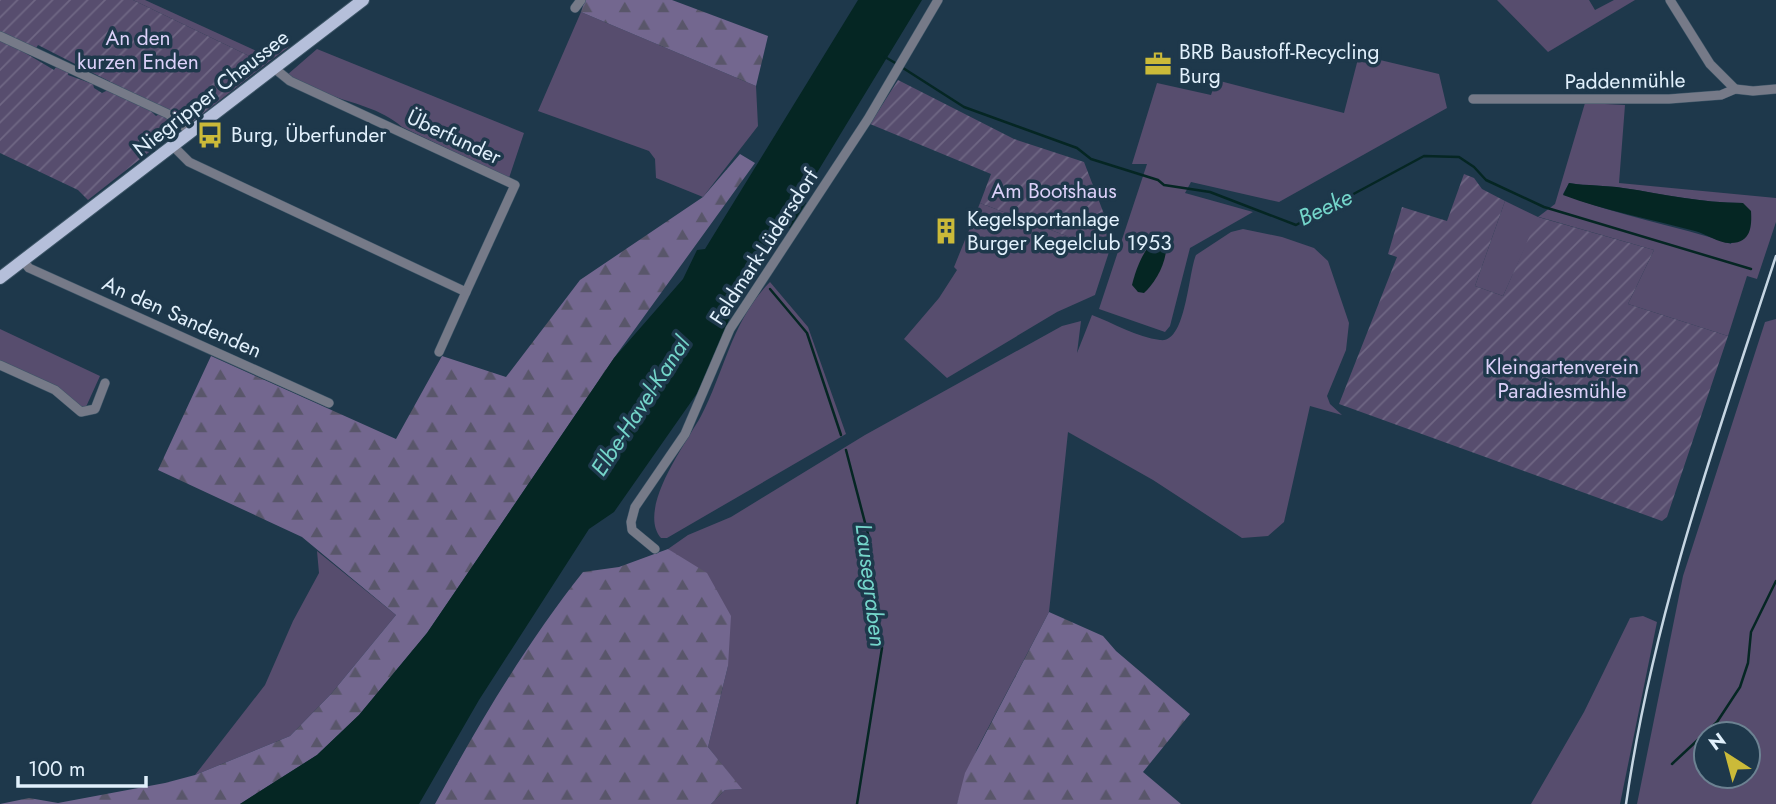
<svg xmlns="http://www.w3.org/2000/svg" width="1776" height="804" font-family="Jost,sans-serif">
	<defs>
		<pattern id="forest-firs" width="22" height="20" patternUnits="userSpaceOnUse" patternTransform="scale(1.75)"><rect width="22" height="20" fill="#73678f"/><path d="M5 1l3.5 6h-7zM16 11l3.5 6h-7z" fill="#59566a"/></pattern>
		<pattern id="garden-furrows" width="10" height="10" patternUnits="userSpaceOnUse" patternTransform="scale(1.75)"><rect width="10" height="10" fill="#574d6e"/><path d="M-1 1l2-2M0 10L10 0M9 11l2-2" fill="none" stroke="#6f6784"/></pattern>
	</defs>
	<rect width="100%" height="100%" fill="#1e384b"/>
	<!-- grass -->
	<g fill="#574d6e" fill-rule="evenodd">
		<path d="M 133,0 L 145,0 L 263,54 L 275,53 L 290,46 L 266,64 Z"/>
		<path d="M 1497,0 L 1589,0 L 1595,10 L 1614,0 L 1635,0 L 1548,52 Z"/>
		<path d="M 581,12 L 756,86 L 758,126 L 703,197 L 656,178 L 655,159 L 649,151 L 538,111 Z"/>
		<path d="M 317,49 L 524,133 L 509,178 L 402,127 C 380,108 354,104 327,94 C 314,89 300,82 287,75 Z"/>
		<path d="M 1359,55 L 1439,74 L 1447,108 L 1279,202 L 1191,182 L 1185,193 L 1253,212 L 1190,248 L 1170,326 L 1165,332 L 1099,309 L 1147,164 L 1132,164 L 1157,83 L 1211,95 L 1216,80 L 1344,113 Z"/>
		<path d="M 1585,103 L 1625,105 L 1619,183 L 1776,198 L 1776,222 L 1757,279 L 1747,276 L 1728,336 L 1628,304 L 1654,250 L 1539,217 L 1503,296 L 1475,286 L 1505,201 L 1538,217 L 1555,204 ZM 1569,183 C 1587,186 1605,185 1623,188 C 1664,194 1701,203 1743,203 L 1731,244 C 1675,225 1618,216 1563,194 Z"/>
		<path d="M 980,203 L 1109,252 L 1095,295 L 1057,312 L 947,378 L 904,339 L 939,298 L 957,270 L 954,267 Z"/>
		<path d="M 1243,229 L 1282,237 L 1314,248 L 1328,261 L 1349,323 L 1346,350 L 1327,396 L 1330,404 L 1342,415 L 1310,406 L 1284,522 L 1268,536 L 1242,538 L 1153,480 L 1068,432 L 1049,612 L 977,749 L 957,804 L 711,804 L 725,790 L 741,789 L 708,747 L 728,666 L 673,554 L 668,549 L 688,535 L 731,517 L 865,435 L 1062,326 L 1081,321 L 1077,353 L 1092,315 C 1113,323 1137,337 1160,340 C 1186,344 1188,274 1196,255 L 1231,232 Z"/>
		<path d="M 770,282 L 808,327 L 846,434 L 667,538 L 661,538 C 636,509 687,442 701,416 C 725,370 732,320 770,282 Z"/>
		<path d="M 1776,319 L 1776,804 L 1637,804 L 1683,576 L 1765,322 ZM 1748,734 L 1748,776 L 1706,776 L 1706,734 Z"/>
		<path d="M 0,329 L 100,376 L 85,409 L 58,389 L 0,362 Z"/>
		<path d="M 317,551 L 396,615 L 331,694 L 290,736 L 195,775 L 265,685 L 293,621 L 319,573 Z"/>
		<path d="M 1643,616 L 1657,622 L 1620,804 L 1531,804 L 1584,712 L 1630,618 Z"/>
	</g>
	<!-- forest -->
	<g fill="url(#forest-firs)">
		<path d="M 585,0 L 672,0 L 768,36 L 756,86 L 581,12 Z"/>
		<path d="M 740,154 L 755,163 L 614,358 L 427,633 L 359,715 L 317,755 L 240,804 L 0,804 L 29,798 L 58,803 L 165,783 L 195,775 L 290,736 L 331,694 L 396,615 L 302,537 L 158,470 L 211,356 L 396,439 L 442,356 L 506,377 L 580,280 L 703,197 Z"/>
		<path d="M 668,549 L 707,573 L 731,616 L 728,666 L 708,747 L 742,789 L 725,790 L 711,804 L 435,804 C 479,723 526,644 583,572 L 619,567 Z"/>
		<path d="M 1049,612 L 1103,636 L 1116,651 L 1190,714 L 1143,772 L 1181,804 L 957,804 L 965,773 Z"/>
	</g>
	<!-- garden -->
	<g fill="url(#garden-furrows)">
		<path d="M 0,0 L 133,0 L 266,64 L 191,123 L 38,45 L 35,50 L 0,34 Z"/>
		<path d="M 0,38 L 54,70 L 57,66 L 69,71 L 68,75 L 93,84 L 94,88 L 102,93 L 108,90 L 150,110 L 156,116 L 161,113 L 181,127 L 88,200 L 78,190 L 0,153 Z"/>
		<path d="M 898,80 L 1014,139 L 1084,162 L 1109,227 L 1109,252 L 980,203 L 991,174 L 870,124 Z"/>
		<path d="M 1464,174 L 1474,178 L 1482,189 L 1505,201 L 1475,286 L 1503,296 L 1538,217 L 1654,250 L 1628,304 L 1728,336 L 1667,517 L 1662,521 L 1339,404 L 1397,257 L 1388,254 L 1402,207 L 1447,221 Z"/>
	</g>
	<!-- water -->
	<g fill="#052623">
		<path d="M 858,0 L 922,0 L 801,199 L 806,203 L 790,228 L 785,226 L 735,304 L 705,382 L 614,512 L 589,529 L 479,700 L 419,804 L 240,804 L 317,755 L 359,715 L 427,633 L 614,358 L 683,279 L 697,250 L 705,249 Z"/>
		<path d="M 1569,183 C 1587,186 1605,185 1623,188 C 1665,194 1700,203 1743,203 L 1751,211 C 1752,226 1751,243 1731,243 C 1720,244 1706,234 1695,231 C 1650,219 1606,211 1563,195 Z"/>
		<path d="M 1162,235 C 1174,250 1157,282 1144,293 L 1138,292 L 1132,285 C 1136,268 1146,242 1162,235 Z"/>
	</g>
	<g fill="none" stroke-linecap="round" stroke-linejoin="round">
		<!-- stream -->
		<g stroke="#052623" stroke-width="2.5">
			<path d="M 885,57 L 897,64"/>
			<path d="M 903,68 L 964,107 L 1077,148 L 1091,159 L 1158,180 L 1164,185 L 1210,192 L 1296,225 L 1424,156 L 1459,157 L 1474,167 L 1486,180 L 1544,207 L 1751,269"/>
			<path d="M 770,289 L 807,333 L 841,435"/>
			<path d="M 846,450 L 869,538 L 882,648 L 857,804"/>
			<path d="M 1672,764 L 1717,722 L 1740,687 L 1748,663 L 1751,632 L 1776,581"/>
		</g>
		<!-- minor casing -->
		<g stroke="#3d5567" stroke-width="10">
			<g id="minor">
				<path d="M 1670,0 L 1710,64 L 1735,89"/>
				<path d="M 575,8 L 581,0"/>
				<path d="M 0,36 L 168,114 L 191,132"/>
				<path d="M 1473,99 L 1669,99 L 1721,95 L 1735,89 L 1753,91 L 1776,89"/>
				<path d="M 173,146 L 189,162 L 466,292 L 515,185 L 290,81 L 274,68"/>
				<path d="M 23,261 L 29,268 L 329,403"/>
				<path d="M 439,352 L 466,292"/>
				<path d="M 0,365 L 55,390 L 81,412 L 95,409 L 105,383"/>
				<path d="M 655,549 L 632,530 L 631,522 L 635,507 L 685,434 L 730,329 L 868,119 L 938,0"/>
			</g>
		</g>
		<!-- major casing -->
		<g stroke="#3d5567" stroke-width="14">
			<path id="major" d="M 0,278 L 363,0"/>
		</g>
		<!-- minor -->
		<use href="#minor" stroke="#767a88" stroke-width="9"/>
		<!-- major -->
		<use href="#major" stroke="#b5bfda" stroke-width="12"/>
		<!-- rail -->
		<path stroke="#c6d6e3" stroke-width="2.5" d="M 1626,804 C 1653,616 1717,436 1776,256"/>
	</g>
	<!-- icons -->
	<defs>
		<g id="office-bare" transform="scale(2.1)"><path d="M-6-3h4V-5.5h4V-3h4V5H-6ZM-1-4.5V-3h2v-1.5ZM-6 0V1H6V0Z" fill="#cbba39" stroke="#1e384b" stroke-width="2.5" paint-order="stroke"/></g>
		<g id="bus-bare" transform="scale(2.1)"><path d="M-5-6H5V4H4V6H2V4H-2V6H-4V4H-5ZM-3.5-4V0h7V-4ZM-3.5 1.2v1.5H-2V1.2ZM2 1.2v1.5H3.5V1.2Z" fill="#cbba39" stroke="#1e384b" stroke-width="2.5" paint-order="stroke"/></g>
		<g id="building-bare" transform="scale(2.1)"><path d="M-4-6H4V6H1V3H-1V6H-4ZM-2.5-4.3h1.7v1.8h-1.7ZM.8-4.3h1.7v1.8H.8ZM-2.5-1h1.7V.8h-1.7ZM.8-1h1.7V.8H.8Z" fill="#cbba39" stroke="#1e384b" stroke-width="2.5" paint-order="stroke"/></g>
	</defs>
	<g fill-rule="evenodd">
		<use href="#office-bare" x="1158" y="64"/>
		<use href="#bus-bare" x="210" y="135"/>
		<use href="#building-bare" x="946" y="231"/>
	</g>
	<g text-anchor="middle" stroke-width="7" stroke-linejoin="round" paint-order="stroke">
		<!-- park labels -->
		<g font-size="21" fill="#dbd0f8" stroke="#1e384b">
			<text x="138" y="45">An den<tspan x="138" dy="24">kurzen Enden</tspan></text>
			<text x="1054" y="198">Am Bootshaus</text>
			<text x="1562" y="374">Kleingartenverein<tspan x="1562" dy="24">Paradiesmühle</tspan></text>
		</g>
		<!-- poi labels -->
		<g font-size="21" fill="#e1f0fc" stroke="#1e384b" text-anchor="start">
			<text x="1179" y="59">BRB Baustoff-Recycling<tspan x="1179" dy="24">Burg</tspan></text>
			<text x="231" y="142">Burg, Überfunder</text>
			<text x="967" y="226">Kegelsportanlage<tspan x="967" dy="24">Burger Kegelclub 1953</tspan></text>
		</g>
		<!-- street labels -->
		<g font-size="21" fill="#e1f0fc" stroke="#1e384b">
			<text transform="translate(1625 81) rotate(-1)" y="7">Paddenmühle</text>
			<text transform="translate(211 93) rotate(-38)" y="7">Niegripper Chaussee</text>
			<text transform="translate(454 137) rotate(25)" y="7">Überfunder</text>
			<text transform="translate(764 247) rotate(-57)" y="7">Feldmark-Lüdersdorf</text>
			<text transform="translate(182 317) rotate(24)" y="7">An den Sandenden</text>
		</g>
		<!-- water labels -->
		<g font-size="23" font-style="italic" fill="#74d5ca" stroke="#1e384b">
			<text transform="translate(1325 207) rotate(-25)" y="8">Beeke</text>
			<text transform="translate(640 406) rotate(-57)" y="8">Elbe-Havel-Kanal</text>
			<text transform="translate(871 585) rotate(83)" y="8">Lausegraben</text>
		</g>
	</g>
	<!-- north arrow -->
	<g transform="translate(1727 755) rotate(324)"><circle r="33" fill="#1e384b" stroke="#6c8292" stroke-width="2"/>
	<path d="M0-5L12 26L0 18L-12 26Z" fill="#cbba39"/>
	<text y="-10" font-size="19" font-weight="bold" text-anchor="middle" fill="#e1f0fc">N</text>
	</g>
	<!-- scale -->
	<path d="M18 776v10h128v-10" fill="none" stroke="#e1f0fc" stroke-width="3.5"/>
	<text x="28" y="776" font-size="21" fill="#e1f0fc" stroke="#1e384b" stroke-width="5" paint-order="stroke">100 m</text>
</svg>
